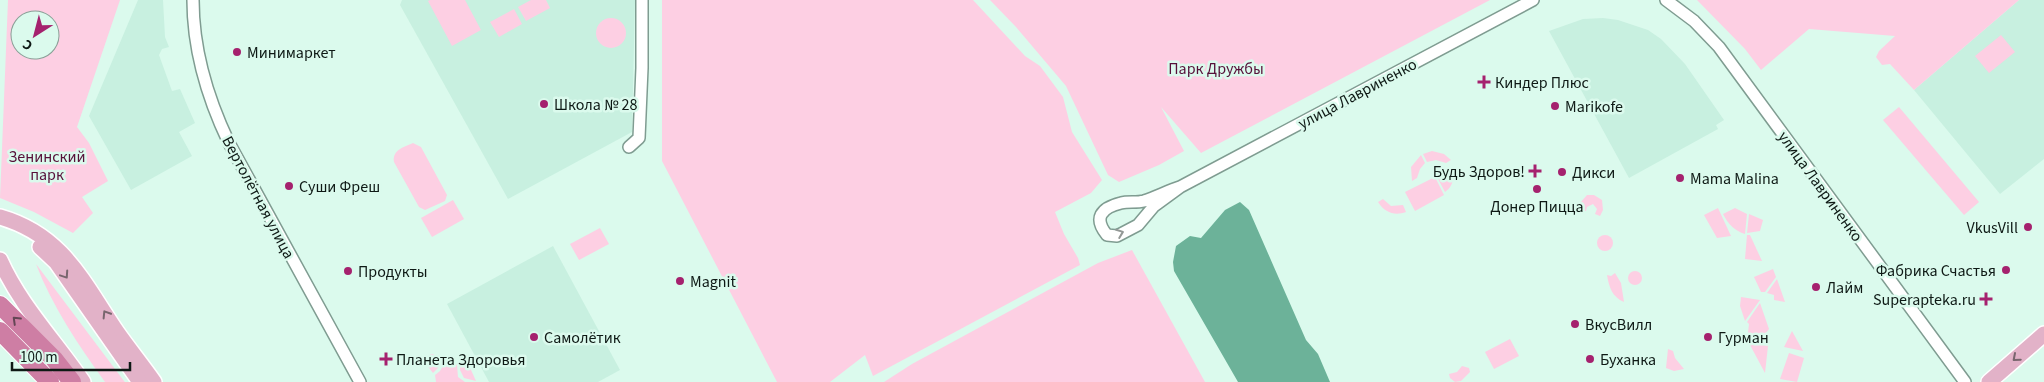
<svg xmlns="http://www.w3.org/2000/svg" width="2044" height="382" font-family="'Source Sans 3',sans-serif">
	<rect width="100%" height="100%" fill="#dbfaed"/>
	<!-- built -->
	<g fill="#c8f0e0">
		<path d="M 138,0 L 163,0 L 165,37 L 169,47 L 162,49 L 159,55 L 172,91 L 180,89 L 195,123 L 179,132 L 192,156 L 131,190 L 89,116 Z"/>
		<path d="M 402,0 L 635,0 L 632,132 L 508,199 L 400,5 Z"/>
		<path d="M 2019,0 L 2044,0 L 2044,159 L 2000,194 L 1914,90 Z"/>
		<path d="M 1603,18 L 1618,20 L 1648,30 L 1661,39 L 1685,64 L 1724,120 L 1716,125 L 1718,129 L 1629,178 L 1549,31 L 1583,19 Z"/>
		<path d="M 553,246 L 620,370 L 598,382 L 489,382 L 447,304 Z"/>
	</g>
	<!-- green -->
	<g fill="#fdcfe3" fill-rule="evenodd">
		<path d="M 8,0 L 120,0 L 77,127 L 89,143 L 108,181 L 82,197 L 93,213 L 73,233 L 34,212 L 0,198 ZM 20,20 L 50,20 L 50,50 L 20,50 Z"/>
		<path d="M 430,0 L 465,0 L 481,30 L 452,46 L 428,1 Z"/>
		<path d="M 531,0 L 546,0 L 550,8 L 526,21 L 518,7 Z"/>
		<path d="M 662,0 L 973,0 L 1025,56 L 1040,66 L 1063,97 L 1072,132 L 1102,180 L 1091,193 L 1055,212 L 1064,234 L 1078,258 L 1080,265 L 873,376 L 865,355 L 830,382 L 777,382 L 662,161 Z"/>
		<path d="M 990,0 L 1490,0 L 1201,153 L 1161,107 L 1184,151 L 1159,165 L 1119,182 L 1108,175 L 1066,86 L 1016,27 Z"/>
		<path d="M 1697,0 L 2019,0 L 1914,90 L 1890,64 L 1882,65 L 1876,57 L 1879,51 L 1895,36 L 1809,29 L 1761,70 L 1745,49 Z"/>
		<path d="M 514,9 L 522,24 L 499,37 L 490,22 Z"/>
		<circle cx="611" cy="33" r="15"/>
		<path d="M 2001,35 L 2015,52 L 1989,73 L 1975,56 Z"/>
		<path d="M 1899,107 L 1979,202 L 1964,215 L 1883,120 Z"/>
		<path d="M 413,143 L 421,147 L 447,195 L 445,201 L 425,210 L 419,207 L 394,162 C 392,150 404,147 413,143 Z"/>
		<path d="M 1432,151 L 1444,154 L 1451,160 L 1446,163 L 1436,160 L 1427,162 L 1423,154 Z"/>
		<path d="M 1421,155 L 1425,163 L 1420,169 L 1417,178 L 1412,181 L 1411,167 Z"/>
		<path d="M 1449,167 C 1455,176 1454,186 1445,192 L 1437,177 L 1438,173 Z"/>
		<path d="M 1435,177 L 1444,195 L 1415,211 L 1405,192 Z"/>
		<path d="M 1587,195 L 1594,195 L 1602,200 L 1603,210 L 1600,216 L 1595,214 L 1597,209 L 1593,204 L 1587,207 L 1586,211 L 1580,210 L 1580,203 Z"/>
		<path d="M 1383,199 L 1391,206 L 1403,205 L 1406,212 C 1395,216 1385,213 1378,202 Z"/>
		<path d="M 453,200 L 464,219 L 432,237 L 421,218 Z"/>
		<path d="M 1718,208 L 1731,236 L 1717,238 L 1704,215 Z"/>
		<path d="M 1735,208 L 1747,214 L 1745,234 C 1735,231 1728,224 1723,214 Z"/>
		<path d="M 1749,214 L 1763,220 L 1760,231 L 1747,233 Z"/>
		<path d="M 600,228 L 609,244 L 579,260 L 570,244 Z"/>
		<path d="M 1747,235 L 1750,235 L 1762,261 L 1745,259 Z"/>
		<circle cx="1605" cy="243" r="8"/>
		<path d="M 1132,250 L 1205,382 L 884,382 L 912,364 L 1098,263 Z"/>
		<path d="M 36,264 L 124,381 L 125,382 L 105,382 C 79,346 52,306 36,264 Z"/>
		<path d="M 1773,269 L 1776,277 L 1765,292 L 1761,292 L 1754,277 Z"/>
		<circle cx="1635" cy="278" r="7"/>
		<path d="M 1615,273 L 1621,283 L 1624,302 C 1612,297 1609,287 1607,275 L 1611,276 Z"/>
		<path d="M 1777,279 L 1785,302 L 1774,300 L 1774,295 L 1767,293 Z"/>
		<path d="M 1741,297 L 1760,300 L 1745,321 L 1740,306 Z"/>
		<path d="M 1760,303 L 1769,329 L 1765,334 L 1769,338 L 1769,344 L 1747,341 L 1749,324 L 1747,322 Z"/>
		<path d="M 1792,331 L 1803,351 L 1784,347 Z"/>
		<path d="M 1510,339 L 1519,356 L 1494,369 L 1485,352 Z"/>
		<path d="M 1749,343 L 1768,346 L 1765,373 Z"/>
		<path d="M 1668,349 L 1673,351 L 1675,358 L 1684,369 L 1674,371 L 1666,368 Z"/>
		<path d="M 1789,353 L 1804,358 L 1797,382 L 1780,379 Z"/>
		<path d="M 431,354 L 439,356 L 441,360 L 438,368 L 433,373 L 426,364 L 428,356 Z"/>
		<path d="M 446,360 L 455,362 L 457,365 L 458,377 L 465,382 L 436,382 L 435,375 L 440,371 Z"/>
		<path d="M 463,361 L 467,361 L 476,381 L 464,378 L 460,370 L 460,364 Z"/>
		<path d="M 1462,366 L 1469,368 L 1470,372 L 1461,381 L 1455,382 L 1450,378 L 1449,374 L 1457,372 Z"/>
	</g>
	<!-- water -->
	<path fill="#6cb299" d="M 1240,202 L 1249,210 L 1306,340 L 1318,354 L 1330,382 L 1238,382 L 1174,271 L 1173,262 L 1176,246 L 1190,236 L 1201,238 L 1225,210 Z"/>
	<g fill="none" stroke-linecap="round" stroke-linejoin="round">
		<!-- minor casing -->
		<g stroke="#7f9c91" stroke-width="14">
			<g id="minor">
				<path d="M 193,0 C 193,51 207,97 229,143 L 360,382"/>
				<path d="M 1666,0 L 1694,21 L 1719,47 L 1965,382"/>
				<path d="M 629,147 L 639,138 L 642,68 L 642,0"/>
				<path d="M 1180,187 C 1168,191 1156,197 1144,201 C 1136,203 1128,201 1121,203 C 1101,208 1093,218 1107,235 L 1117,236 L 1138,225 L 1154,206 L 1180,187 L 1533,0"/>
			</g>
		</g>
		<!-- major casing -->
		<g stroke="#fff" stroke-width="18">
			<g id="major">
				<path d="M 0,217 C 63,235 83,282 117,332 C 129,349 142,365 154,382"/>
				<path d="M 40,247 L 56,262 L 140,382"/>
				<path d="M 0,260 C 20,305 55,341 83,382"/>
				<path d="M 1989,382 L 2044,334"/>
			</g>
		</g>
		<!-- highway casing -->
		<g stroke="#fff" stroke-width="20">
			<g id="highway">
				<path d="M 0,305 L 54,359 L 72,382"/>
				<path d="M 0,331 L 50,382"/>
			</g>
		</g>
		<!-- minor -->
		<use href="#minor" stroke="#fff" stroke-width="11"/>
		<!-- major -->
		<use href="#major" stroke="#e2b2c8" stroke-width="15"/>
		<!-- highway -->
		<use href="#highway" stroke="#ce7ea4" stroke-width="18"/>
	</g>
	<!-- one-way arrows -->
	<defs><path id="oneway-chevron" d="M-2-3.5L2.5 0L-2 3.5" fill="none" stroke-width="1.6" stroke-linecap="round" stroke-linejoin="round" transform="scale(1.25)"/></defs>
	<use stroke="#939896" href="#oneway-chevron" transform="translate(1120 233) rotate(-21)"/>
	<g stroke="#78666e">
		<use href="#oneway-chevron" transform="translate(65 275) rotate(56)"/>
		<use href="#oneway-chevron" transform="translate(106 314) rotate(-122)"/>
		<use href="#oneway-chevron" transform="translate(2016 358) rotate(139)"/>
	</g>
	<use stroke="#644655" href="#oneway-chevron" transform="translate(16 320) rotate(-136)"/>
	<!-- markers -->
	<g fill="#a5216e" stroke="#dbfaed" stroke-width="2">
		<circle cx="237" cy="52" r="5"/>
		<path d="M1481.5 74.5h5v5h5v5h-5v5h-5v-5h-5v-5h5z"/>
		<circle cx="544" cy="104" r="5"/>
		<circle cx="1555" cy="106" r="5"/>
		<path d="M1532.5 163.5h5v5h5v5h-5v5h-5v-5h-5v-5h5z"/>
		<circle cx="1562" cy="172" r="5"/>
		<circle cx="1680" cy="178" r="5"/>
		<circle cx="289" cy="186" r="5"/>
		<circle cx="1537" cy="189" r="5"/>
		<circle cx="2028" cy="227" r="5"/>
		<circle cx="2006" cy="270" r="5"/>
		<circle cx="348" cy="271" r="5"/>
		<circle cx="680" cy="281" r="5"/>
		<circle cx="1816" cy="287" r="5"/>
		<path d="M1983.5 291.5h5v5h5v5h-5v5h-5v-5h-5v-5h5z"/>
		<circle cx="1575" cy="324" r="5"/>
		<circle cx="534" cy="337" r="5"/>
		<circle cx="1708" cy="337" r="5"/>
		<path d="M383.5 351.5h5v5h5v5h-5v5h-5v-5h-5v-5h5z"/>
		<circle cx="1590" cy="359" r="5"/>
	</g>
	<g text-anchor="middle" stroke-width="5" stroke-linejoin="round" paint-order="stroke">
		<!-- poi labels -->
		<g font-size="16" fill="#0e1915" stroke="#dbfaed" text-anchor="start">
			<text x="247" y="58">Минимаркет</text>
			<text x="1495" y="88">Киндер Плюс</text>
			<text x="554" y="110">Школа № 28</text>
			<text x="1565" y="112">Marikofe</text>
			<text x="1525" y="177" text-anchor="end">Будь Здоров!</text>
			<text x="1572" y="178">Дикси</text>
			<text x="1690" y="184">Mama Malina</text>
			<text x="299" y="192">Суши Фреш</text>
			<text x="1537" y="212" text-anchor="middle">Донер Пицца</text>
			<text x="2018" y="233" text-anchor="end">VkusVill</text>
			<text x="1996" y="276" text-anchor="end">Фабрика Счастья</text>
			<text x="358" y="277">Продукты</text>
			<text x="690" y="287">Magnit</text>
			<text x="1826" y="293">Лайм</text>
			<text x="1976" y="305" text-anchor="end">Superapteka.ru</text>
			<text x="1585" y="330">ВкусВилл</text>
			<text x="544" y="343">Самолётик</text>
			<text x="1718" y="343">Гурман</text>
			<text x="396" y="365">Планета Здоровья</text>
			<text x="1600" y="365">Буханка</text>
		</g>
		<!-- park labels -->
		<g font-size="16" fill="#571039" stroke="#dbfaed">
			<text x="1216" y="74">Парк Дружбы</text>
			<text x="47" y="162">Зенинский<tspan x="47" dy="18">парк</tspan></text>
		</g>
		<!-- street labels -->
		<g font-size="16" fill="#0e1915" stroke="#dbfaed">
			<text transform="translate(1357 93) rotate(-28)" y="6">улица Лавриненко</text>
			<text transform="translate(1821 186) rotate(54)" y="6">улица Лавриненко</text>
			<text transform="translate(259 197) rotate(62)" y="6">Вертолётная улица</text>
		</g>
	</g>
	<!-- north arrow -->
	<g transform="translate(35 35) rotate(216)"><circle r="24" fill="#dbfaed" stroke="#89a097"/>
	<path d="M0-4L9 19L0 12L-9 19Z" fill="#a5216e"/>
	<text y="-8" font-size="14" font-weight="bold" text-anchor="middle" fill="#0e1915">С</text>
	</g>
	<!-- scale -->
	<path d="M12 362v8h118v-8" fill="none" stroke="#0e1915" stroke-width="2.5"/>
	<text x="20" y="362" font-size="15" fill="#0e1915" stroke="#dbfaed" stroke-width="4" paint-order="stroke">100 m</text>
</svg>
